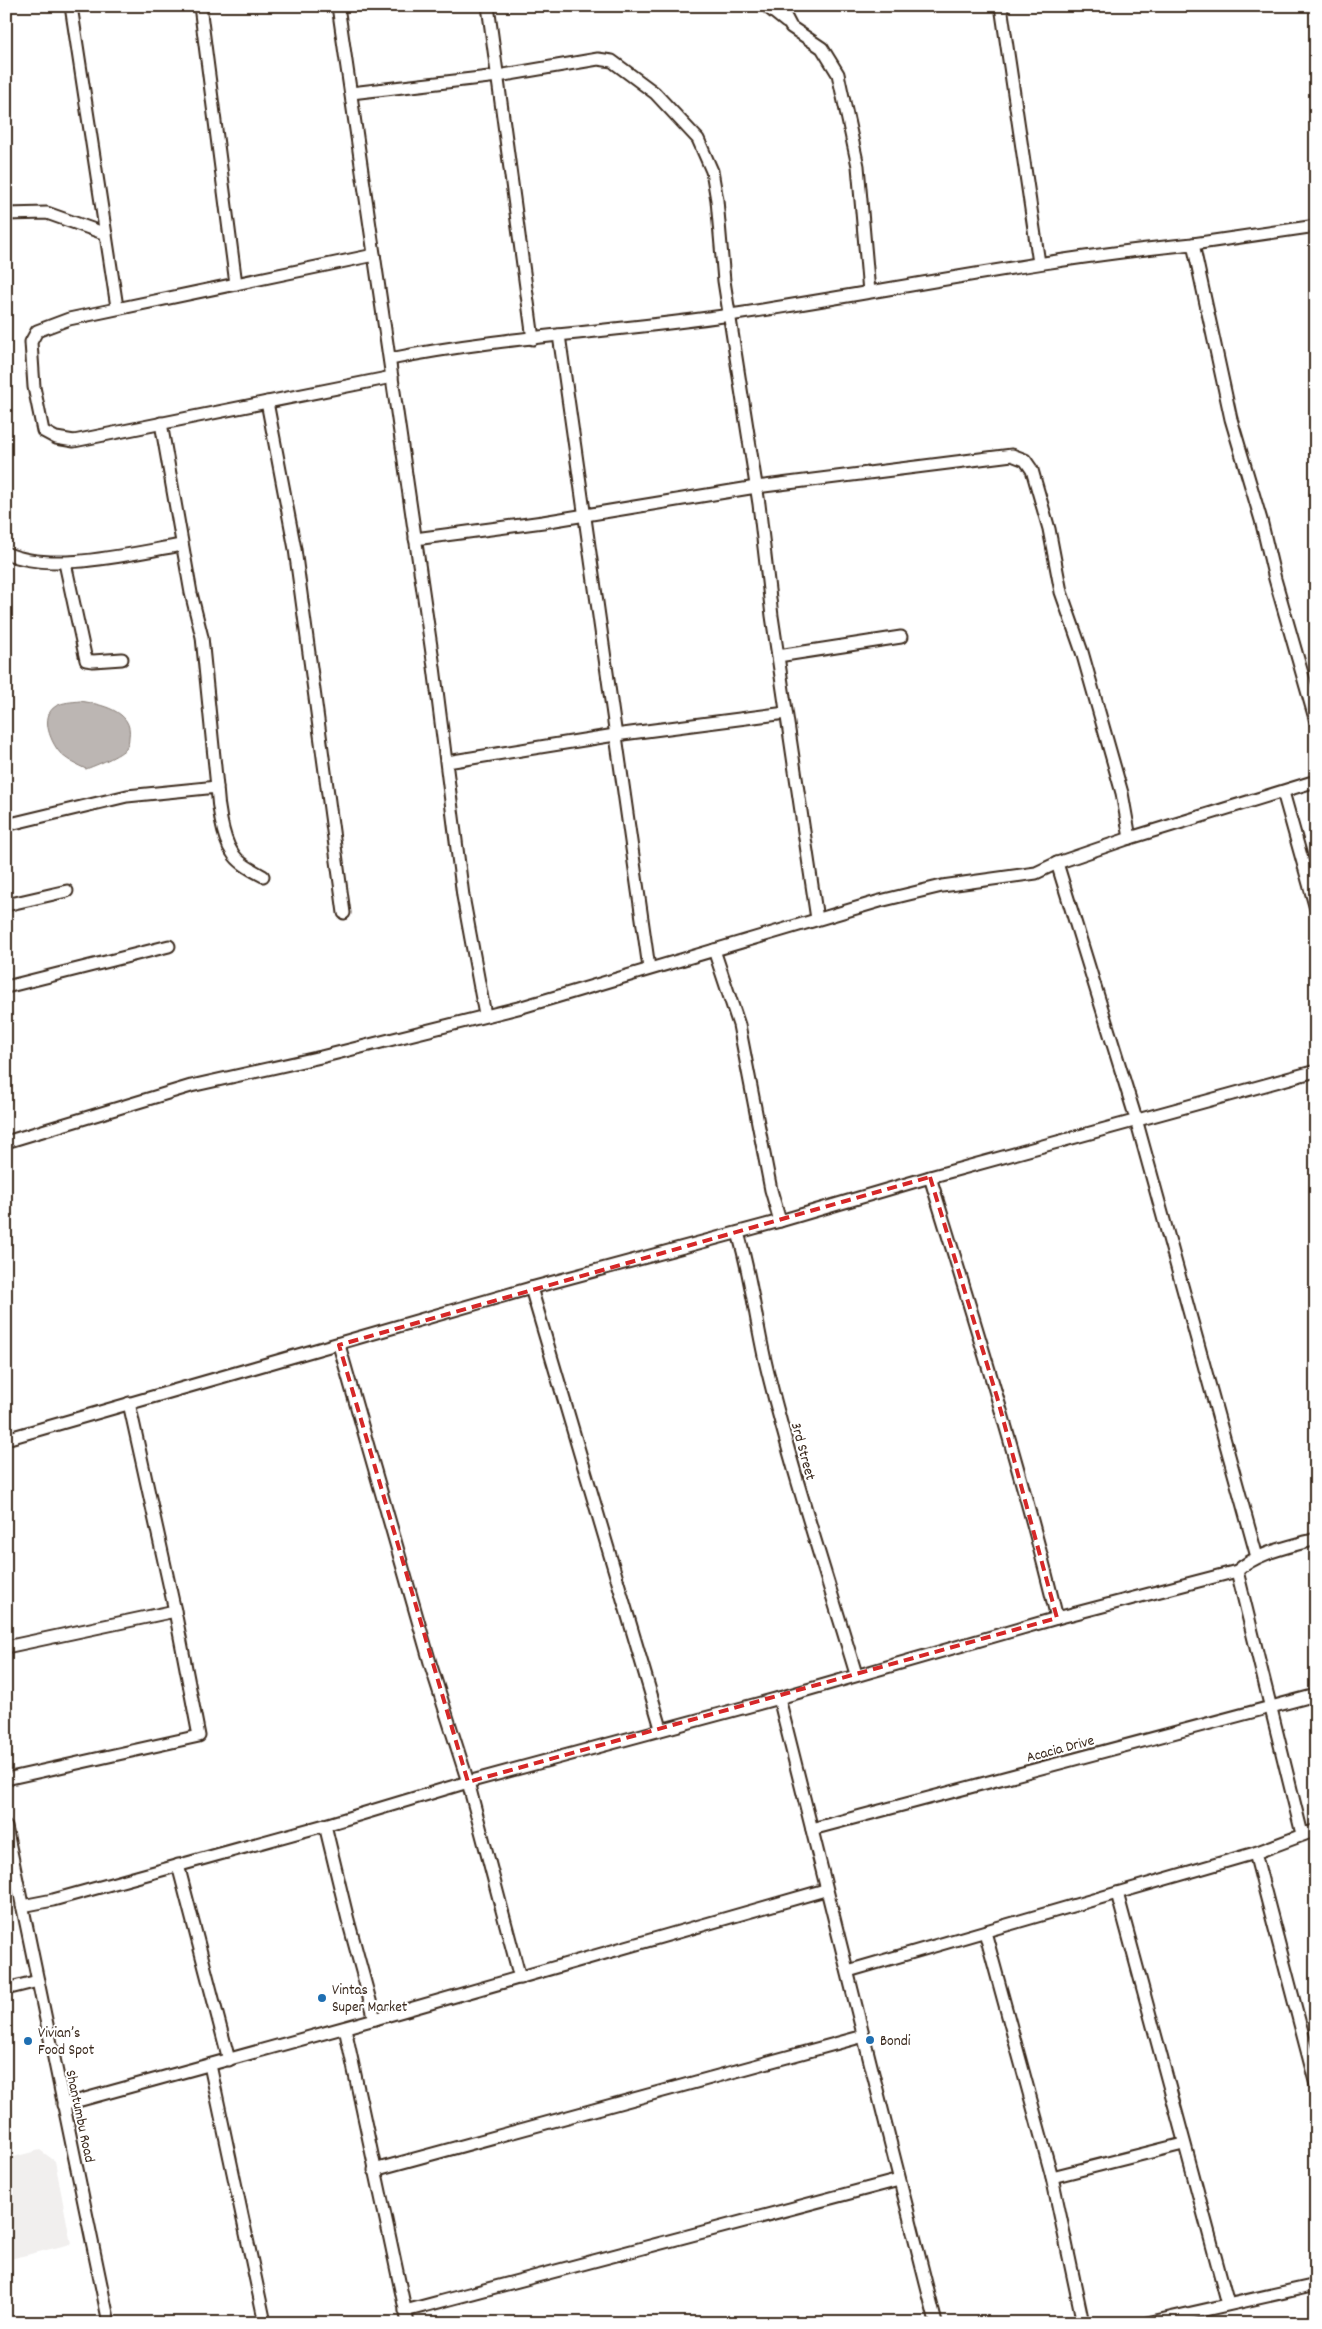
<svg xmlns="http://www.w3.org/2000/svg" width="1322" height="2329" font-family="Dekko,sans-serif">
	<rect width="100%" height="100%" fill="#fff"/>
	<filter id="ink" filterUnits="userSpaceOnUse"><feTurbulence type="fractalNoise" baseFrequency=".02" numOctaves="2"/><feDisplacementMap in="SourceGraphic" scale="10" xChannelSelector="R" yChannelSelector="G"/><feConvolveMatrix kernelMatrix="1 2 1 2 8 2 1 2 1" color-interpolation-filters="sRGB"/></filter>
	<g filter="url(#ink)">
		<!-- built -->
		<path fill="#f1efee" d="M 40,2150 L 55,2161 L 71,2244 L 6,2260 L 6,2159 Z"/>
		<!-- water -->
		<path fill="#bcb6b3" stroke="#887e77" d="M 80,701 C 100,704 134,711 129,737 C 129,741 128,745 126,748 C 122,755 94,766 86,769 C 77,765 69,761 62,755 C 51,744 39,716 56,706 C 63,702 72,702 80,701 Z"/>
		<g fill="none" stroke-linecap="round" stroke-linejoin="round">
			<!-- minor casing -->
			<g stroke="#3b2a1e" stroke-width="15">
				<g id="minor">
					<path d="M 71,6 L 117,307"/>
					<path d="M 200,6 L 236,284"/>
					<path d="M 338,6 L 434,667 L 463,896 L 485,1015"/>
					<path d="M 488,6 L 533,339"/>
					<path d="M 766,6 L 786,22"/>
					<path d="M 780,6 L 791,27 L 822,48 L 838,74 L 858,166 L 869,292"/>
					<path d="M 1001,6 L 1039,263"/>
					<path d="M 351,93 L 498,76 L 598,59 L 612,61 L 655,93 L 698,139 L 712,171 L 717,200 L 724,281 L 759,504 L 772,616 L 817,919"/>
					<path d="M 6,214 L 47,213 L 106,234"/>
					<path d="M 1193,244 L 1316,226"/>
					<path d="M 374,255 L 69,319 L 37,331 L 31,342 L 34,387 L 43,431 L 56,438 L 74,441 L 392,377"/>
					<path d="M 559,335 L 649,968"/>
					<path d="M 390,359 C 502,336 617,332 730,315 C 884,292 1037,259 1193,244 L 1231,419 L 1261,520 L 1275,579 L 1316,722"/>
					<path d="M 267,402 L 295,549 L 344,913"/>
					<path d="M 161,423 L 191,593 L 202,637 L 217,787"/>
					<path d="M 415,539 L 543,522 L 756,487 L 1012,455 L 1025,460 L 1032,470 L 1049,529 L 1061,592 L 1082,652 L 1122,793 L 1130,838"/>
					<path d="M 6,553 C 52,574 132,553 182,545"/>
					<path d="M 65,563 L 86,660 L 93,661 L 122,659"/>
					<path d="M 778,656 L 901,637"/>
					<path d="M 447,762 L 615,735 L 786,713"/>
					<path d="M 1283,792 L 1316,909"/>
					<path d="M 6,825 L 127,796 L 217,787 C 218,805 222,837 232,852 C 238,863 252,870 263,876"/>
					<path d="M 1057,863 L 1136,1119 L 1257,1557"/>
					<path d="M 6,905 L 67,891"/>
					<path d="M 714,950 L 739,1025 L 771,1190 L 780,1221"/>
					<path d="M 6,987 L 169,946"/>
					<path d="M 6,1142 L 191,1086 L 321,1057 L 522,1007 L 880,901 L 942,886 L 1036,873 L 1057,863 L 1130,838 L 1316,781"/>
					<path d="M 930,1177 C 975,1323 1021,1469 1057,1618"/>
					<path d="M 738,1233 C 752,1279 756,1326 768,1373 C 793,1474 826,1574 856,1674"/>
					<path d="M 531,1288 L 661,1728"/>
					<path d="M 339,1345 L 431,1666 L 468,1782 L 520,1978"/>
					<path d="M 6,1439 L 531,1288 L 780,1221 L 930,1177 L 1316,1071"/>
					<path d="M 1237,1571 L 1302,1834"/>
					<path d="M 6,1647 L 175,1611"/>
					<path d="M 779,1698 C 831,1906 883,2115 936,2323"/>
					<path d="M 6,1779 L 199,1736 L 175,1611 L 129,1403"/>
					<path d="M 325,1825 L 348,1920 L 375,2019"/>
					<path d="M 6,1827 L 109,2323"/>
					<path d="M 812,1829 L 1316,1695"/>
					<path d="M 1255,1853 L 1316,2085"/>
					<path d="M 178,1865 L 229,2060"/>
					<path d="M 1117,1893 L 1228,2304"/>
					<path d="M 22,1906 L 53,1900 L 325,1825 L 468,1782 L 779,1698 L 1057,1618 L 1237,1571 C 1258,1552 1289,1547 1316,1539"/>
					<path d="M 985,1932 L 1052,2177 L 1083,2323"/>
					<path d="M 848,1971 L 1255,1853 L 1316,1830"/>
					<path d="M 6,1989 L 38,1981"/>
					<path d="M 345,2028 L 408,2323"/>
					<path d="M 210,2065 L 265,2323"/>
					<path d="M 63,2105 L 375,2019 L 825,1890"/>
					<path d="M 374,2170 L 864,2036"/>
					<path d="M 1052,2177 L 1183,2144"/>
					<path d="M 405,2311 L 899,2180"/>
					<path d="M 1147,2323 L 1316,2285"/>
				</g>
			</g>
			<!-- minor -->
			<use href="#minor" stroke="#fff" stroke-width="11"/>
		</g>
	</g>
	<!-- marked area -->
	<path fill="none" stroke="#d62828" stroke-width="4" stroke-dasharray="10 6" stroke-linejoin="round" d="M 930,1177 L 997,1397 L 1057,1618 L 468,1782 L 339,1345 Z"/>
	<!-- markers -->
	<g fill="#1f6fb2" stroke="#fff" stroke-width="2">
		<circle cx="322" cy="1998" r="5"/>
		<circle cx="870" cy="2040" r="5"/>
		<circle cx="28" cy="2041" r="5"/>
	</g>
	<g text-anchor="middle" stroke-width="4" stroke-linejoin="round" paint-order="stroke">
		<!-- street labels -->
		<g font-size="15" fill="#3b2a1e" stroke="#fff">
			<text transform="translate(804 1451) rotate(75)" y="5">3rd Street</text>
			<text transform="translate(1060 1748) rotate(-15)" y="5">Acacia Drive</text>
			<text transform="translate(81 2116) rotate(78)" y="5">Shantumbu Road</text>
		</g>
		<!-- poi labels -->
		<g font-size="15" fill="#3b2a1e" stroke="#fff" text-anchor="start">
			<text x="332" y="1994">Vintas<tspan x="332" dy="17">Super Market</tspan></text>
			<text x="38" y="2037">Vivian’s<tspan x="38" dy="17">Food Spot</tspan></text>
			<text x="880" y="2045">Bondi</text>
		</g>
	</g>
	<!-- margin -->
	<rect width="1322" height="2329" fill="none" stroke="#fff" stroke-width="25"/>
	<rect x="12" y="12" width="1297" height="2304" fill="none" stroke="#3b2a1e" stroke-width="2" filter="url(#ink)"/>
</svg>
